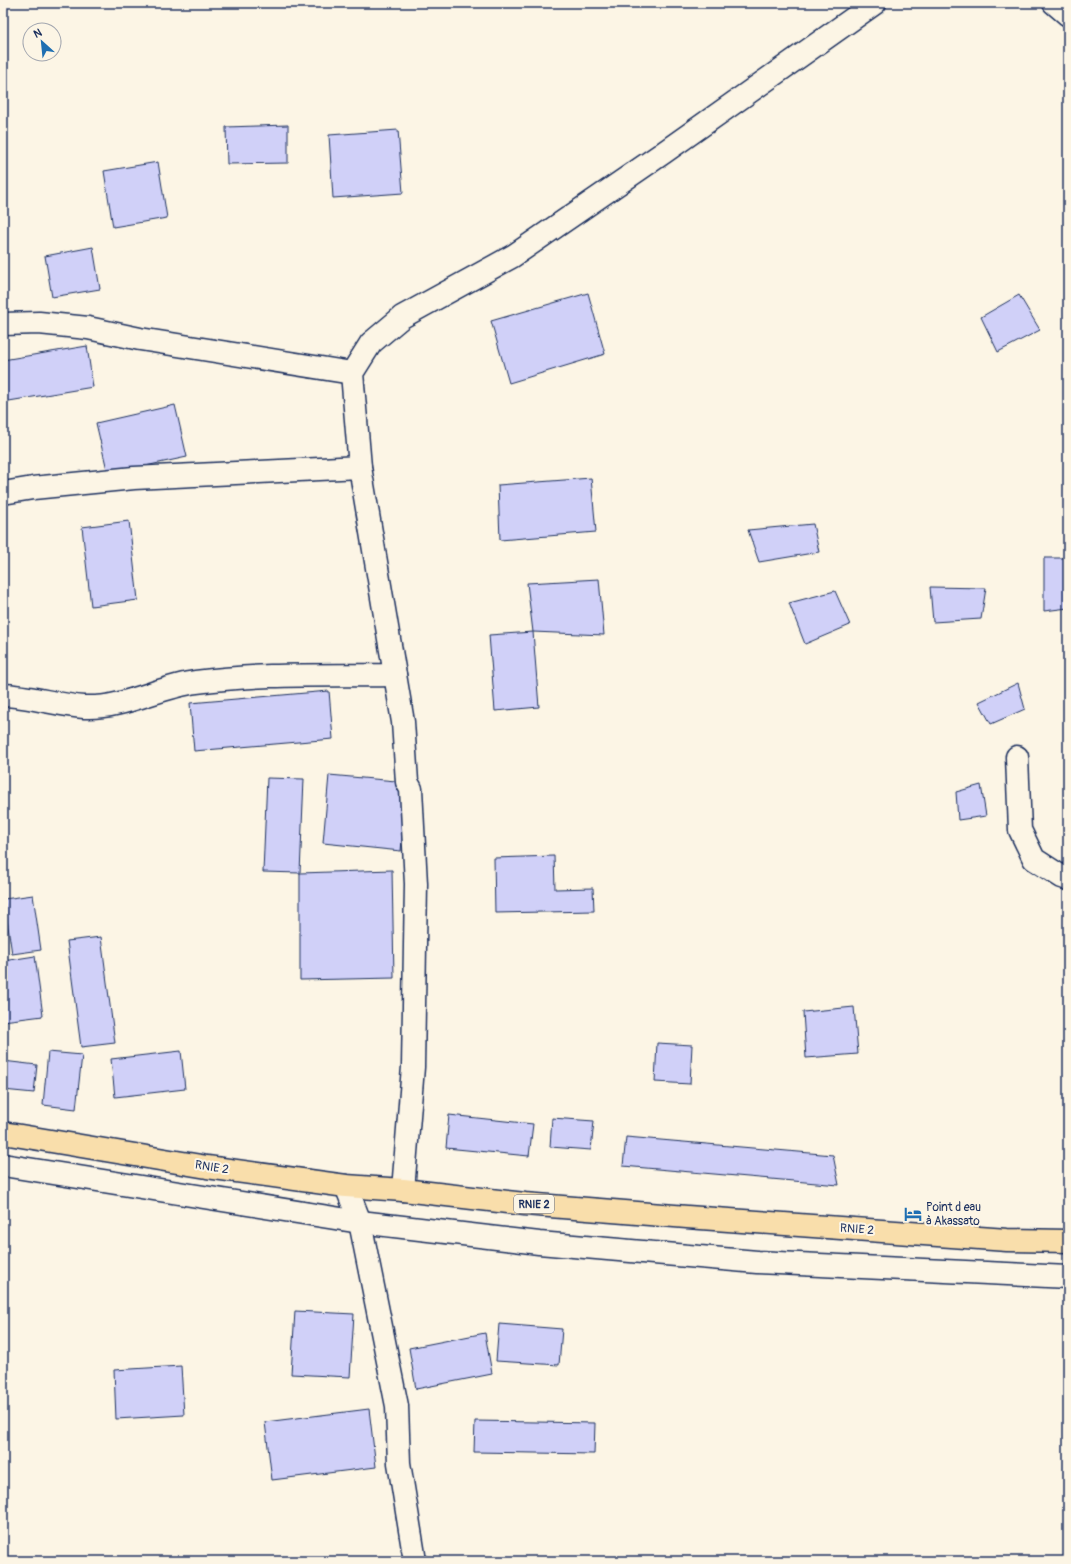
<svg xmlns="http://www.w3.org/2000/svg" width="1071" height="1564" font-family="Pangolin,sans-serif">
	<rect width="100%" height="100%" fill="#fcf5e5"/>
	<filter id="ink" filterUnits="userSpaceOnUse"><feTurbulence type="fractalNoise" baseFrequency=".025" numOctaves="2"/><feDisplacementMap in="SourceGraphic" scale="8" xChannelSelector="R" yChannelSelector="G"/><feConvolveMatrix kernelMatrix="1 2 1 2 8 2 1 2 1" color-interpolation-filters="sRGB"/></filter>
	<g filter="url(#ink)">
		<!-- building -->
		<g fill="#d0d0f8" stroke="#1b2f5e">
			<path d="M 288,125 L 288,163 L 227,164 L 226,127 Z"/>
			<path d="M 398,130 L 403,193 L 333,198 L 329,135 Z"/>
			<path d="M 158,162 L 167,218 L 113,227 L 104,171 Z"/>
			<path d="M 93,247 L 100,289 L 52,297 L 45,256 Z"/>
			<path d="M 588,293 L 605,354 L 509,383 L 491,321 Z"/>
			<path d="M 1019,295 L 1040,330 L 998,352 L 981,317 Z"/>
			<path d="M 87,346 L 93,387 L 3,402 L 3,360 Z"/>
			<path d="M 175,405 L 187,457 L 108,474 L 96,423 Z"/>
			<path d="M 591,478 L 596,532 L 500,540 L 498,485 Z"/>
			<path d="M 129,521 L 138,600 L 91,606 L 82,527 Z"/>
			<path d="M 813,524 L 819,552 L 759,562 L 748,530 Z"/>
			<path d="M 1044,558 L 1068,558 L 1068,608 L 1044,611 Z"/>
			<path d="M 599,579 L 604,635 L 533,632 L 527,583 Z"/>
			<path d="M 930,587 L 986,588 L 981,619 L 933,622 Z"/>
			<path d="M 835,591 L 850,625 L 805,644 L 789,603 Z"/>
			<path d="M 533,632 L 539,707 L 495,711 L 489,635 Z"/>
			<path d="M 1018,683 L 1025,709 L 991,724 L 979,702 Z"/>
			<path d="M 329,691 L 333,739 L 194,751 L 190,703 Z"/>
			<path d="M 329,775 L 407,782 L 401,851 L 323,843 Z"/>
			<path d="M 267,778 L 304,779 L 300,873 L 263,872 Z"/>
			<path d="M 981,785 L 986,816 L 958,820 L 956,792 Z"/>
			<path d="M 554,856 L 555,889 L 593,888 L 594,911 L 495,913 L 494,858 Z"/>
			<path d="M 392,870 L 394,978 L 300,980 L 300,873 Z"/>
			<path d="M 33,895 L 41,950 L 12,954 L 4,899 Z"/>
			<path d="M 101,937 L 115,1043 L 81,1047 L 67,941 Z"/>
			<path d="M 35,956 L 43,1016 L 3,1021 L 3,961 Z"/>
			<path d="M 854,1007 L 858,1054 L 806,1058 L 803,1012 Z"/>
			<path d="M 657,1043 L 692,1045 L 690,1084 L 655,1082 Z"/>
			<path d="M 181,1051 L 185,1089 L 115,1097 L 111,1059 Z"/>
			<path d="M 48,1052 L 82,1055 L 76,1109 L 43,1105 Z"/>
			<path d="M 3,1061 L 37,1065 L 34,1093 L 3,1090 Z"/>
			<path d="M 449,1115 L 533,1124 L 529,1156 L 446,1148 Z"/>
			<path d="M 552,1118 L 594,1121 L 591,1150 L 550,1147 Z"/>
			<path d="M 626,1137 L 833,1155 L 839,1185 L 623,1166 Z"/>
			<path d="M 295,1311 L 354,1314 L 350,1377 L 291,1374 Z"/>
			<path d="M 499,1324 L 562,1329 L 559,1365 L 496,1361 Z"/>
			<path d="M 485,1333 L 492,1374 L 416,1389 L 409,1348 Z"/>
			<path d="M 181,1366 L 184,1415 L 116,1419 L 114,1370 Z"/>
			<path d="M 369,1409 L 376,1467 L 272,1480 L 265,1422 Z"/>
			<path d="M 475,1421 L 595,1423 L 594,1454 L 474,1452 Z"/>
		</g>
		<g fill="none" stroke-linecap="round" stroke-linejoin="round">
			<!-- minor casing -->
			<g stroke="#1b2f5e" stroke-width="25">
				<g id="minor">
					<path d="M 1054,3 L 1068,15"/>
					<path d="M 3,324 L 39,323 L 88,328 L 140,339 L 352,373"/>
					<path d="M 3,493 L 33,488 L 134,478 L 360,467"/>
					<path d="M 3,695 C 30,696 57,705 84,707 C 123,709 158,687 196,682 C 262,673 329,676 395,675"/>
					<path d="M 1017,757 L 1020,830 L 1034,859 L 1062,877 L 1068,879"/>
					<path d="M 3,1165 L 360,1222 L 539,1243 L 757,1262 L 1068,1277"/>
					<path d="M 346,1186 L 360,1222 L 397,1406 L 399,1463 L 415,1561"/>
					<path d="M 403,1190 L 413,1067 L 416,884 L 411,789 L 407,782 L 403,722 L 360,467 L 352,373 L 371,343 L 402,317 L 513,256 L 663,153 L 875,3"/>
				</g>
			</g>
			<!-- highway casing -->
			<g stroke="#1b2f5e" stroke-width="25">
				<path id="highway" d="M 3,1133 L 207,1167 L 346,1186 L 403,1190 L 525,1204 L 687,1217 L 1007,1240 L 1068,1241"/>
			</g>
			<!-- minor -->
			<use href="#minor" stroke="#fcf5e5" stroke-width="22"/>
			<!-- highway -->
			<use href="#highway" stroke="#f9deab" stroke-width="22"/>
		</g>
	</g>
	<!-- icons -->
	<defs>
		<g id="hotel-bare" transform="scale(1.38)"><path d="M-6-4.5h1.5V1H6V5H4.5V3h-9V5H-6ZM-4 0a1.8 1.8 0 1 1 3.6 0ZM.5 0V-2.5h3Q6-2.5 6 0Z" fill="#1f6fb2" stroke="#fcf5e5" stroke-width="2.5" paint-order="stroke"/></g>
	</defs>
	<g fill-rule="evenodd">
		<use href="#hotel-bare" x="913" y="1214"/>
	</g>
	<g text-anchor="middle" stroke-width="4" stroke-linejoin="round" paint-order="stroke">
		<!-- shield labels -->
		<rect fill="#fcf5e5" stroke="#5e6a86" stroke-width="1" x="514" y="1195" width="40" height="18" rx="3"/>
		<g font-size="11" font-weight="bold" fill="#1b2f5e">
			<text x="534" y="1208">RNIE 2</text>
		</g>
		<!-- street labels -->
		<g font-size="12" fill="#1b2f5e" stroke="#fcf5e5">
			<text transform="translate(212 1167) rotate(9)" y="4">RNIE 2</text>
			<text transform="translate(857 1229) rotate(4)" y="4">RNIE 2</text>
		</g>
		<!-- poi labels -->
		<g font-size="12" fill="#1b2f5e" stroke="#fcf5e5" text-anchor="start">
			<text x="926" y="1211">Point d eau<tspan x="926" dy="14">à Akassato</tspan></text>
		</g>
	</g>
	<!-- margin -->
	<rect width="1071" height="1564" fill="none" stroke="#fcf5e5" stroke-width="16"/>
	<rect x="8" y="8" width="1055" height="1548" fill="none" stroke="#1b2f5e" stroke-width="1.5" filter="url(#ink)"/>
	<!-- north arrow -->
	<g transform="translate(42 42) rotate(333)"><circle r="19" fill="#fcf5e5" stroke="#a2a6af"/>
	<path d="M0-3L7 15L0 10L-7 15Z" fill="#1f6fb2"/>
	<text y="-6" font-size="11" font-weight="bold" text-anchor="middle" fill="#1b2f5e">N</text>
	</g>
</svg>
